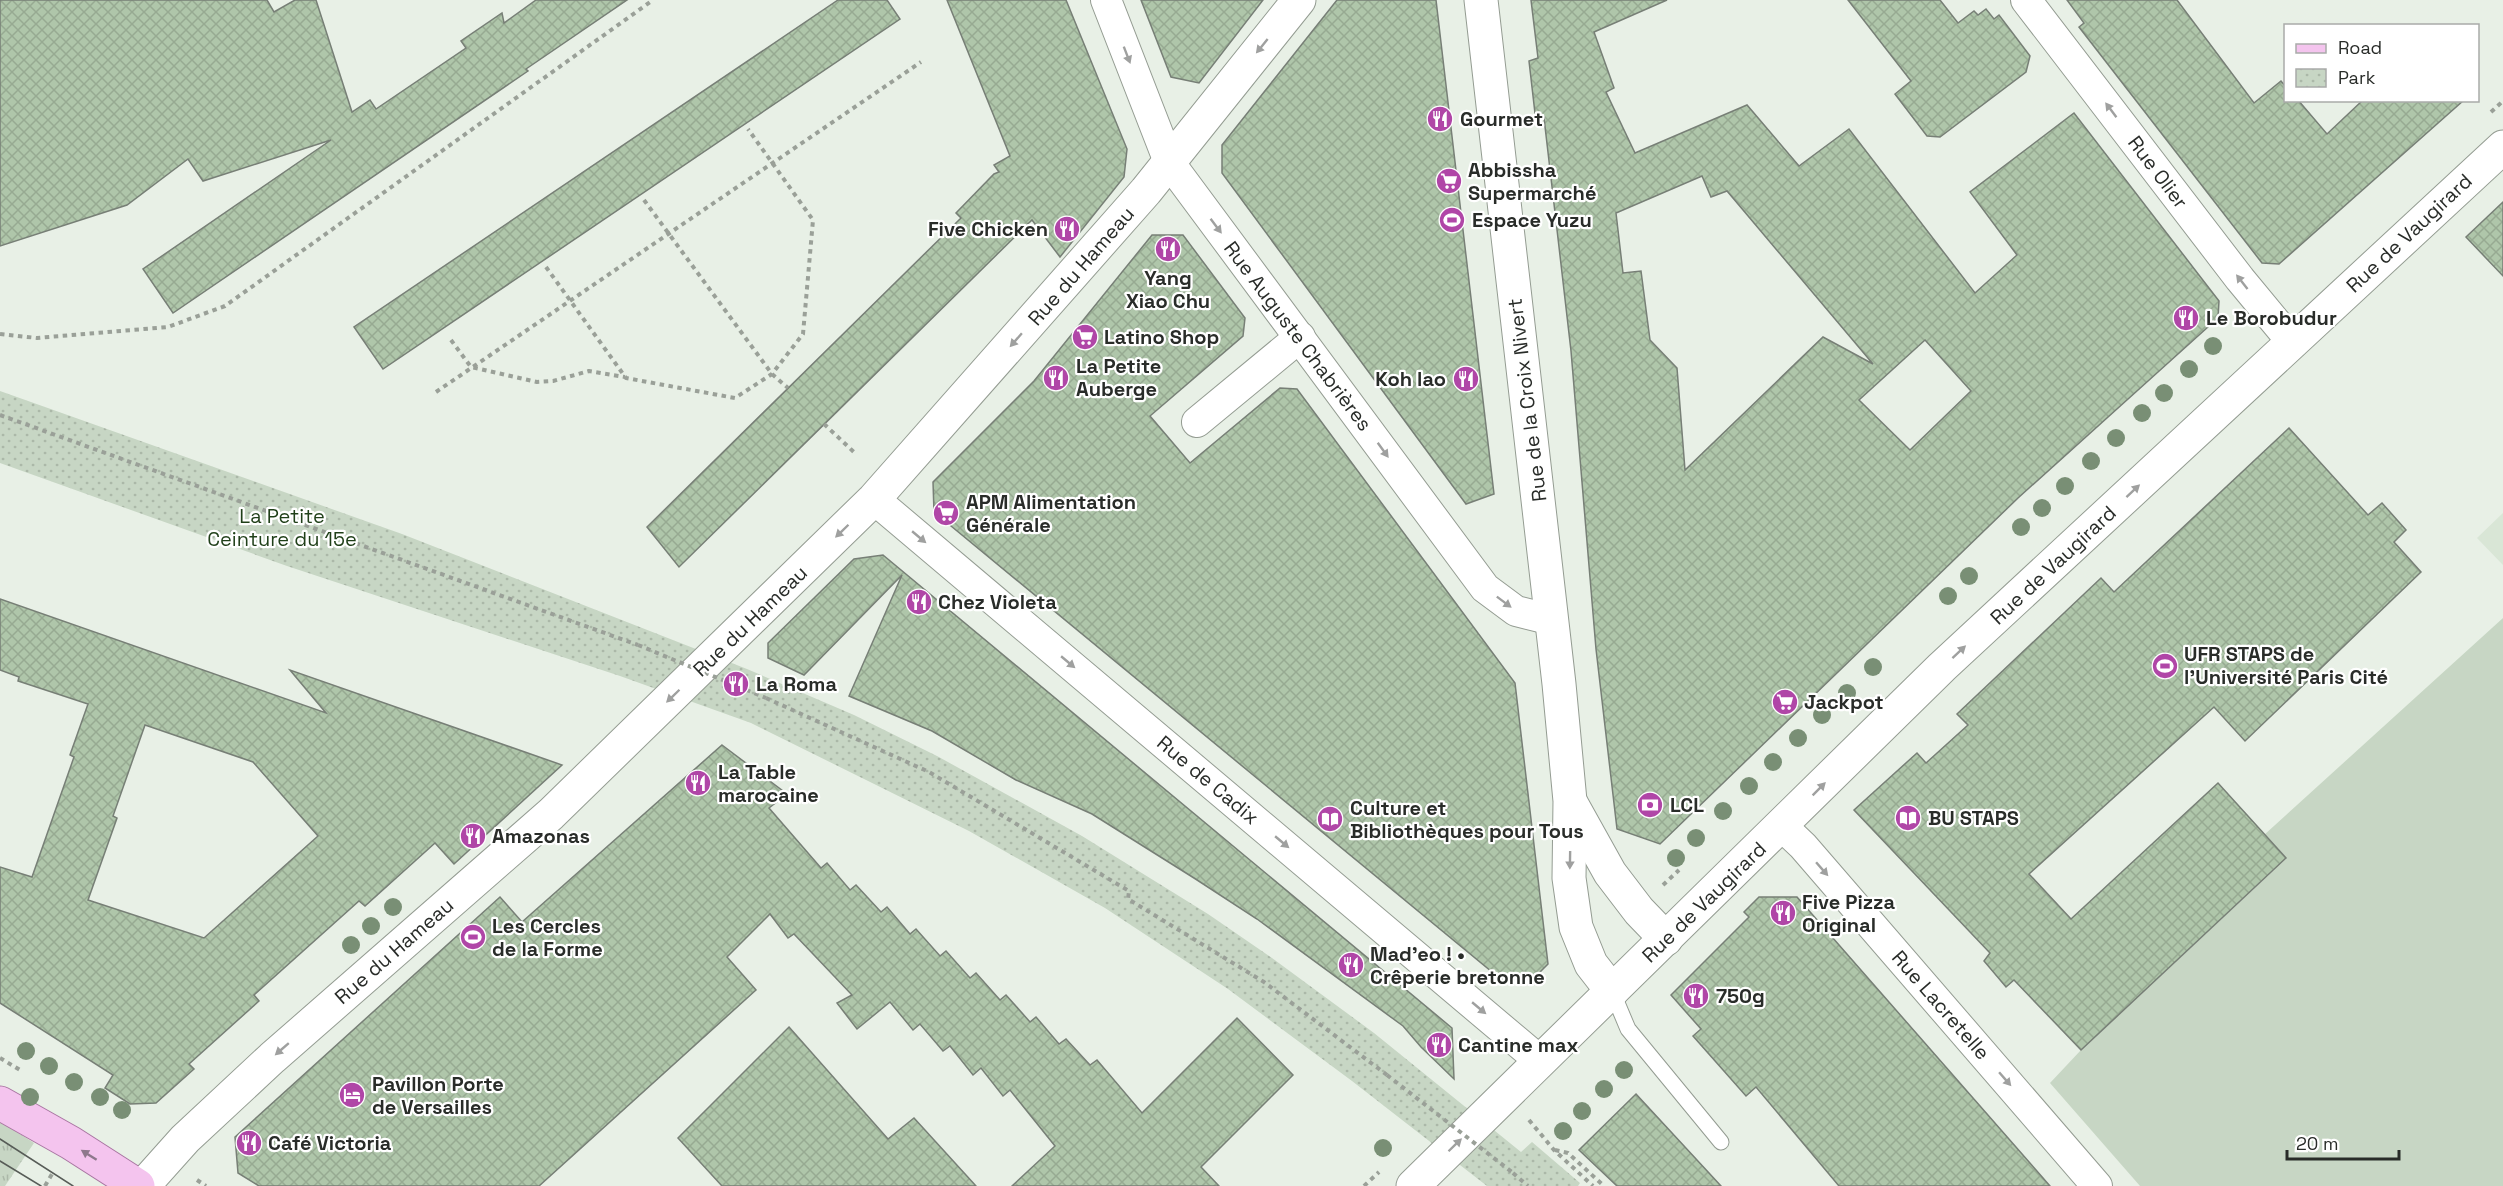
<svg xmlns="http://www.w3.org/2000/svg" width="2503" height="1186" font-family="'Space Grotesk',sans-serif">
	<defs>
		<pattern id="grass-tufts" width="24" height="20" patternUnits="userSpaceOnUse" patternTransform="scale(1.5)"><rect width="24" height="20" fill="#c7d6c4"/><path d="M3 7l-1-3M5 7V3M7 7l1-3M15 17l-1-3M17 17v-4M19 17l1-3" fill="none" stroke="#abb8a8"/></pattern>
		<pattern id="park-dots" width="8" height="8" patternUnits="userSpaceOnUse" patternTransform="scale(1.5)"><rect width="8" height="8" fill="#c7d6c4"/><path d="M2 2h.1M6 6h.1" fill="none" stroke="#abb8a8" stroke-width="1.8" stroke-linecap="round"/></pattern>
		<pattern id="building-cross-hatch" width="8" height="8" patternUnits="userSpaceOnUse" patternTransform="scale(1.5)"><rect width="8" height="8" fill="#afc6aa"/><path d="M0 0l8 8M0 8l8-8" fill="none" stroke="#97aa92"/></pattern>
	</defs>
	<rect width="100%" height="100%" fill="#e8f0e6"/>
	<!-- built -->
	<path fill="#d9e6d6" d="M 2503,513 L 2503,565 L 2477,538 Z"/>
	<!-- grass -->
	<path fill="url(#grass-tufts)" d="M 0,1121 L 34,1143 L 5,1186 L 0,1186 Z"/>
	<!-- park -->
	<path fill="url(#park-dots)" d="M 0,391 L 402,534 L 747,669 L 854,715 L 937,756 L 1082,836 L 1208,914 L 1272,958 L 1374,1033 L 1521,1152 L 1532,1142 L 1580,1183 L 1578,1186 L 1487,1186 L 1352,1081 L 1228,989 L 1105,908 L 969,831 L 751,723 L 620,676 L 287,566 L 0,463 Z"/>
	<!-- pitch -->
	<path fill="#c7d6c4" d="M 2503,618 L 2503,1186 L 2140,1186 L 2050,1083 L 2081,1050 L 2286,859 L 2264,835 Z"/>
	<!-- building -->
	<g fill="url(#building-cross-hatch)" stroke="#777f76" stroke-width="1.5" fill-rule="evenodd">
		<path d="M 0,0 L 267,0 L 274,12 L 295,0 L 316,0 L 352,112 L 370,100 L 376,109 L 466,48 L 461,41 L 502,13 L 504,23 L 536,0 L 627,0 L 526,69 L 528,71 L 173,313 L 143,269 L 331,140 L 203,181 L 188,159 L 127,205 L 0,246 Z"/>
		<path d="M 838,0 L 887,0 L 900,19 L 383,369 L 354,327 Z"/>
		<path d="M 947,0 L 1066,0 L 1127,149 L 1124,177 L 1060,257 L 1032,220 L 679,567 L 647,527 L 961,218 L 956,213 L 994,174 L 999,172 L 994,165 L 1010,156 Z"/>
		<path d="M 1141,0 L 1263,0 L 1199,83 L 1171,77 Z"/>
		<path d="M 1337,0 L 1436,0 L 1494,494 L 1466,504 L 1222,173 L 1222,145 Z"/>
		<path d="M 1531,0 L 1667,0 L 1594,32 L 1614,88 L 1606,92 L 1635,153 L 1747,105 L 1799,166 L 1849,129 L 1975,293 L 2017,255 L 1970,192 L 2074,113 L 2219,301 L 2218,318 L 2018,498 L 1660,844 L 1617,829 L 1596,649 L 1571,351 L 1559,247 L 1544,118 L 1536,122 L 1529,61 L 1538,58 ZM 1702,176 L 1711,197 L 1727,191 L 1873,364 L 1823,337 L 1685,470 L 1677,368 L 1650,340 L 1641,271 L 1623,273 L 1616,213 ZM 1925,340 L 1971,391 L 1910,450 L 1859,400 Z"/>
		<path d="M 1848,0 L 1940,0 L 1958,23 L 1974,11 L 1978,15 L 1986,9 L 1994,19 L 1999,15 L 2030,56 L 2026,72 L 1940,137 L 1927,136 L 1895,94 L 1911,81 Z"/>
		<path d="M 2067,0 L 2177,0 L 2254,103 L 2281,81 L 2286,87 L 2286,100 L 2298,100 L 2327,134 L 2363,100 L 2464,100 L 2279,264 L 2262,263 L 2079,27 L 2084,23 Z"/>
		<path d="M 2503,202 L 2503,276 L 2466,237 Z"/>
		<path d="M 1152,235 L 1183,235 L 1245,318 L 1243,336 L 1150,416 L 1190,463 L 1280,388 L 1297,389 L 1515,683 L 1548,964 L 1532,980 L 1503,981 L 934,512 L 933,482 L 1034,381 Z"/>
		<path d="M 2289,428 L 2368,515 L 2382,503 L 2406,530 L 2394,542 L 2421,572 L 2245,741 L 2214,707 L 2029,874 L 2071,919 L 2218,783 L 2286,858 L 2081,1050 L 2014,980 L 2006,987 L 1984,961 L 1990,953 L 1854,810 L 1917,753 L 1926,763 L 1968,725 L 1957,714 L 2101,578 L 2114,592 Z"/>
		<path d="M 883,555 L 1452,1028 L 1454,1079 L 1421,1047 L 1403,1026 L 1257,919 L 1194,878 L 1092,814 L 1016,780 L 932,731 L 849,696 L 902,575 L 804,675 L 768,658 L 768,643 L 854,559 Z"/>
		<path d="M 0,599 L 326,713 L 290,670 L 562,765 L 454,864 L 435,843 L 365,906 L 359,901 L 254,995 L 259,1001 L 189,1064 L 194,1069 L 156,1103 L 130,1104 L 105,1088 L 113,1075 L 0,1003 L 0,867 L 32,877 L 74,757 L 70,755 L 88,704 L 18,681 L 19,677 L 0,670 ZM 145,725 L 253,762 L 318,836 L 204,938 L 88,900 L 117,818 L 113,816 Z"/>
		<path d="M 722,745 L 787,794 L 769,808 L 821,868 L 827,863 L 850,890 L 856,885 L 881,912 L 887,907 L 910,934 L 916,929 L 940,956 L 946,951 L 970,978 L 976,973 L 1000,1000 L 1006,995 L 1030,1022 L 1036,1017 L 1059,1044 L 1066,1039 L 1090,1065 L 1097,1060 L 1142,1113 L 1237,1018 L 1293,1075 L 1201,1167 L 1219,1186 L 1012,1186 L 1055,1146 L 1010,1090 L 1003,1096 L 981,1068 L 973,1075 L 950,1046 L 943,1051 L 920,1024 L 913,1030 L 890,1002 L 857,1029 L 837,1003 L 852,995 L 794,934 L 788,938 L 770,914 L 727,957 L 756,990 L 539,1186 L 259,1186 L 238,1173 L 235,1137 L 500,897 L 522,922 Z"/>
		<path d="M 1759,897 L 1797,897 L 2050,1186 L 1839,1186 L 1756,1087 L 1746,1096 L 1693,1036 L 1701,1029 L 1671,995 L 1749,917 L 1744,912 Z"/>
		<path d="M 789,1027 L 888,1139 L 914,1118 L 976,1186 L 722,1186 L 678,1138 Z"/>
		<path d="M 1636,1094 L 1721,1186 L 1617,1186 L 1579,1150 Z"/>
	</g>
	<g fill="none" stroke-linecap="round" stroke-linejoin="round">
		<!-- service casing -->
		<g stroke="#949c92" stroke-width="17">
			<path id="service" d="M 1612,991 L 1628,1029 L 1721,1142"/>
		</g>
		<!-- minor casing -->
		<g stroke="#949c92" stroke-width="32">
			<g id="minor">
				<path d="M 1106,0 L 1169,162 L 1485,588 L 1516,611 L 1552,620"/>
				<path d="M 2026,0 L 2240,279 L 2293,343"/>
				<path d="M 1197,422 L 1300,337"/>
				<path d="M 874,499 L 1540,1061"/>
				<path d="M 1782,826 L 1803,846 L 2097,1186"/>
			</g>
		</g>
		<!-- tertiary casing -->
		<g stroke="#949c92" stroke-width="35">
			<g id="tertiary">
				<path d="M 1481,0 L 1559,684 L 1570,801 L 1569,878 L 1576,927 L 1591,964 L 1612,991"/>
				<path d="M 1571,803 L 1610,873 L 1639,911 L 1666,939"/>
				<path d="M 143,1186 L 185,1139 L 272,1058 L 551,814 L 874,499 L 1146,191 L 1299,0"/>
			</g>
		</g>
		<!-- secondary casing -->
		<g stroke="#949c92" stroke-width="35">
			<path id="secondary" d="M 1413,1186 L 1942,667 L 2503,147"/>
		</g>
		<!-- primary casing -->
		<g stroke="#a875a1" stroke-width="35">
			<path id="primary" d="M 0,1103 L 71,1143 L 138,1186"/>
		</g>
		<!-- path -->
		<g stroke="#9aa098" stroke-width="4" stroke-dasharray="4.5 4.5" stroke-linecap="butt">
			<path d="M 2491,112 L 2503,101"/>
			<path d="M 644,200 L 772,374 L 788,388"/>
			<path d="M 546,267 L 626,378 L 735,398 L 772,374 L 803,334 L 813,220 L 748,129"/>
			<path d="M 0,334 L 37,338 L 168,327 L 225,306 L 653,0"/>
			<path d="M 451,340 L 471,367 L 537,382 L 553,381 L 589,371 L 625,377"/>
			<path d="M 436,392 L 921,62"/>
			<path d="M 0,415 L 638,645"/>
			<path d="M 824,424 L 856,454"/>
			<path d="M 766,698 L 929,772 L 1129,891 L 1128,899 L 1264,982 L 1387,1075"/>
			<path d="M 1663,885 L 1679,870"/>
			<path d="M 0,1058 L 20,1070"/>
			<path d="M 1529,1120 L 1554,1150 L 1593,1186"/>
			<path d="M 1555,1150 L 1568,1153 L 1604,1186"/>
			<path d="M 1513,1173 L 1528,1186"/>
			<path d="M 197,1180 L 206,1186"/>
			<path d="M 45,1186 L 52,1174"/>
			<path d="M 1364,1186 L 1379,1172"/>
		</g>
		<!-- service -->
		<use href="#service" stroke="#fff" stroke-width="15"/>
		<!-- minor -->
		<use href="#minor" stroke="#fff" stroke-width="30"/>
		<!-- tertiary -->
		<use href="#tertiary" stroke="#fff" stroke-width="33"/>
		<!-- secondary -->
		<use href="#secondary" stroke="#fff" stroke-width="33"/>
		<!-- primary -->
		<use href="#primary" stroke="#f4c4ee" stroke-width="33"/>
		<!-- tram -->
		<g stroke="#575c57" stroke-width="1.5">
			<path d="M 0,1139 L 73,1186"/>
			<path d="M 0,1161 L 41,1186"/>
		</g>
		<!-- path-bridge -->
		<g stroke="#9aa098" stroke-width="4" stroke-dasharray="4.5 4.5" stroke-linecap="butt">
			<path d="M 638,645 L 766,698"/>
			<path d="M 1387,1075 L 1513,1173"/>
		</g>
	</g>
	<!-- trees -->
	<g fill="#798f75">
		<circle cx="2213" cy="346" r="9"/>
		<circle cx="2189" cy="369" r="9"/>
		<circle cx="2164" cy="393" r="9"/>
		<circle cx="2142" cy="413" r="9"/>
		<circle cx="2116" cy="438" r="9"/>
		<circle cx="2091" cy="461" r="9"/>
		<circle cx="2065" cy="486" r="9"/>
		<circle cx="2042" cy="508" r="9"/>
		<circle cx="2021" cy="527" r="9"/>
		<circle cx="1969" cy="576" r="9"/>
		<circle cx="1948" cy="596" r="9"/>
		<circle cx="1873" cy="667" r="9"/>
		<circle cx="1847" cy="693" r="9"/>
		<circle cx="1822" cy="715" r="9"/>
		<circle cx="1798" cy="738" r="9"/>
		<circle cx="1773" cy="762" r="9"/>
		<circle cx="1749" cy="786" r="9"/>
		<circle cx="1723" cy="811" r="9"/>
		<circle cx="1696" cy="838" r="9"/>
		<circle cx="1676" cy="858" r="9"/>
		<circle cx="393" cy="907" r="9"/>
		<circle cx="371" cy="926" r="9"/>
		<circle cx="351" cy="945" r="9"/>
		<circle cx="26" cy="1051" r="9"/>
		<circle cx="49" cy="1066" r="9"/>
		<circle cx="1624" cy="1070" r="9"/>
		<circle cx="74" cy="1082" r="9"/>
		<circle cx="1604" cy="1089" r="9"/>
		<circle cx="30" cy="1097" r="9"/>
		<circle cx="100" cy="1097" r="9"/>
		<circle cx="122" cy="1110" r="9"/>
		<circle cx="1582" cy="1111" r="9"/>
		<circle cx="1563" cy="1131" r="9"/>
		<circle cx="1383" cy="1148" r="9"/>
	</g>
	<!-- one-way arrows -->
	<defs><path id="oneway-solid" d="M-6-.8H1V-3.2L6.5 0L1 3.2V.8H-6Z" transform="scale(1.5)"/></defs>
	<g fill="#9fa09f">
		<use href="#oneway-solid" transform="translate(1262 46) rotate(129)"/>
		<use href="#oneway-solid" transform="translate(1127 55) rotate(69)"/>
		<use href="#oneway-solid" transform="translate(2111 110) rotate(-127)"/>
		<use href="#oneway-solid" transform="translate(1216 226) rotate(53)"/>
		<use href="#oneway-solid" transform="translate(2242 282) rotate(-128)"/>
		<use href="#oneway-solid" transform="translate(1016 340) rotate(131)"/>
		<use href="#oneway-solid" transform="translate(1383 450) rotate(54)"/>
		<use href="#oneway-solid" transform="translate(2133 491) rotate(-43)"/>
		<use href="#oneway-solid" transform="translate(842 531) rotate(136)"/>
		<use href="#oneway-solid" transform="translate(919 537) rotate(40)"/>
		<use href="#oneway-solid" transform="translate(1504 602) rotate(37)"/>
		<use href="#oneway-solid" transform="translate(1959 652) rotate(-43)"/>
		<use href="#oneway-solid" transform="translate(1068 662) rotate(40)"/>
		<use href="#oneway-solid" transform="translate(673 696) rotate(136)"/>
		<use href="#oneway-solid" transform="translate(1819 789) rotate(-45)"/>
		<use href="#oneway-solid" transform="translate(1282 842) rotate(40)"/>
		<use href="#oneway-solid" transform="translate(1570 860) rotate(91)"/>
		<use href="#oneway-solid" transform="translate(1822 869) rotate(49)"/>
		<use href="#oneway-solid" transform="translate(1479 1008) rotate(40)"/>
		<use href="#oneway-solid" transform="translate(282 1049) rotate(139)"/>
		<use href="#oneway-solid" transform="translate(2005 1079) rotate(49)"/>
		<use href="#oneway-solid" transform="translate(1455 1145) rotate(-44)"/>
	</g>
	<use fill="#8e788c" href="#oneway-solid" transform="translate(89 1155) rotate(-148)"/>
	<!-- icons -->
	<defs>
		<g id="restaurant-disc" transform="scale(1.35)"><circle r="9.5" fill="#b046a7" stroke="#fff"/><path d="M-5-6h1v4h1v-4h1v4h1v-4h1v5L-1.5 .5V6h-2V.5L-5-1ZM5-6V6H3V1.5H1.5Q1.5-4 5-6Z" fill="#fff"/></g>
		<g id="supermarket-disc" transform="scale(1.35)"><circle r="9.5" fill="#b046a7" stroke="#fff"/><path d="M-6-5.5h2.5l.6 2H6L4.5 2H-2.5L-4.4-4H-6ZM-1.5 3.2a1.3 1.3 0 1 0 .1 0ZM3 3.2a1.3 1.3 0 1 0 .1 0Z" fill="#fff"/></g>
		<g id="stadium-disc" transform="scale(1.35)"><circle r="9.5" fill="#b046a7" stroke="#fff"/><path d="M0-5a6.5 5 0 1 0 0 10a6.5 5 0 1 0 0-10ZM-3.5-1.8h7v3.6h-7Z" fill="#fff"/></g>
		<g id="bank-disc" transform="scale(1.35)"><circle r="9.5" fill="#b046a7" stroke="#fff"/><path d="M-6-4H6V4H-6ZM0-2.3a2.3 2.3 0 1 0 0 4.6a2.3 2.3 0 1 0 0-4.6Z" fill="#fff"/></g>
		<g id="library-disc" transform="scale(1.35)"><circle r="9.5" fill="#b046a7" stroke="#fff"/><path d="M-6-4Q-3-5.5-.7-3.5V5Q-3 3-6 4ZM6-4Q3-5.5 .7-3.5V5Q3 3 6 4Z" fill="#fff"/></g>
		<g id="hotel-disc" transform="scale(1.35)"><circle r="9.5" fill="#b046a7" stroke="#fff"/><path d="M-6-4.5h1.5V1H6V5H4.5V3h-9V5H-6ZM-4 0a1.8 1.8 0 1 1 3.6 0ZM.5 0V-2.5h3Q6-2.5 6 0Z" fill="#fff"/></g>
	</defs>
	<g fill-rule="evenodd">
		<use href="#restaurant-disc" x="1440" y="119"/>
		<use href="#supermarket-disc" x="1449" y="181"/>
		<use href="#stadium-disc" x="1452" y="220"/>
		<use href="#restaurant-disc" x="1067" y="229"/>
		<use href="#restaurant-disc" x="1168" y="249"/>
		<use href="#restaurant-disc" x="2186" y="318"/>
		<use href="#supermarket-disc" x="1085" y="337"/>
		<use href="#restaurant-disc" x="1056" y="378"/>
		<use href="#restaurant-disc" x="1466" y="379"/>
		<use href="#supermarket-disc" x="946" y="513"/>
		<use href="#restaurant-disc" x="919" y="602"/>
		<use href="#stadium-disc" x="2165" y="666"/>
		<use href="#restaurant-disc" x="736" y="684"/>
		<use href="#supermarket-disc" x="1785" y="702"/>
		<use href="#restaurant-disc" x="698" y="783"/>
		<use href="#bank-disc" x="1650" y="805"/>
		<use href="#library-disc" x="1908" y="818"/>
		<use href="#library-disc" x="1330" y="819"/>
		<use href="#restaurant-disc" x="473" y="836"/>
		<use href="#restaurant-disc" x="1783" y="913"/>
		<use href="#stadium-disc" x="473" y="937"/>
		<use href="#restaurant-disc" x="1351" y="965"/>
		<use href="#restaurant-disc" x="1696" y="996"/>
		<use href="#restaurant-disc" x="1439" y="1045"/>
		<use href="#hotel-disc" x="352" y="1095"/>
		<use href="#restaurant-disc" x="249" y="1143"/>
	</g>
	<g text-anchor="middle" stroke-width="4.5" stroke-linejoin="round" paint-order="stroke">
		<!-- poi labels -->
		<g font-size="20" font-weight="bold" fill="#292c29" stroke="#fff" text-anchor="start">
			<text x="1460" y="126">Gourmet</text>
			<text x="1468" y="177">Abbissha<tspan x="1468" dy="23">Supermarché</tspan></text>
			<text x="1472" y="227">Espace Yuzu</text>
			<text x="1048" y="236" text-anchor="end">Five Chicken</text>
			<text x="1168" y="285" text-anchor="middle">Yang<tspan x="1168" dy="23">Xiao Chu</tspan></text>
			<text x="2206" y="325">Le Borobudur</text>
			<text x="1104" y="344">Latino Shop</text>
			<text x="1076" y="373">La Petite<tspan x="1076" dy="23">Auberge</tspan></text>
			<text x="1446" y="386" text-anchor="end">Koh lao</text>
			<text x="966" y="509">APM Alimentation<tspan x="966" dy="23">Générale</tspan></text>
			<text x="938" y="609">Chez Violeta</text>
			<text x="2184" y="661">UFR STAPS de<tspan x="2184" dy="23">l'Université Paris Cité</tspan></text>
			<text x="756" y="691">La Roma</text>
			<text x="1804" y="709">Jackpot</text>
			<text x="718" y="779">La Table<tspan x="718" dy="23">marocaine</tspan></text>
			<text x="1670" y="812">LCL</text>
			<text x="1350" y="815">Culture et<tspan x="1350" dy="23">Bibliothèques pour Tous</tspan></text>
			<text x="1928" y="825">BU STAPS</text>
			<text x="492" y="843">Amazonas</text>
			<text x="1802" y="909">Five Pizza<tspan x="1802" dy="23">Original</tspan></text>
			<text x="492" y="933">Les Cercles<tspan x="492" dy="23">de la Forme</tspan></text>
			<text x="1370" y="961">Mad'eo ! •<tspan x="1370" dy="23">Crêperie bretonne</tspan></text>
			<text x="1716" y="1003">750g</text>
			<text x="1458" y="1052">Cantine max</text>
			<text x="372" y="1091">Pavillon Porte<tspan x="372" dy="23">de Versailles</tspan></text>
			<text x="268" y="1150">Café Victoria</text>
		</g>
		<!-- street labels -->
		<g font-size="20" fill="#292c29" stroke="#fff">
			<text transform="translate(2158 172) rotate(53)" y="7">Rue Olier</text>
			<text transform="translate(2409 233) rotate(-43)" y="7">Rue de Vaugirard</text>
			<text transform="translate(1081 266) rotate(-49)" y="7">Rue du Hameau</text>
			<text transform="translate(1298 336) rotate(53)" y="7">Rue Auguste Chabrières</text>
			<text transform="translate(1527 400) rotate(-97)" y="7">Rue de la Croix Nivert</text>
			<text transform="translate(2053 565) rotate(-43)" y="7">Rue de Vaugirard</text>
			<text transform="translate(750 621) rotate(-44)" y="7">Rue du Hameau</text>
			<text transform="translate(1208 780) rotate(40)" y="7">Rue de Cadix</text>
			<text transform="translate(1704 902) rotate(-44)" y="7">Rue de Vaugirard</text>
			<text transform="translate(394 951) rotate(-41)" y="7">Rue du Hameau</text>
			<text transform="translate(1941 1005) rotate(49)" y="7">Rue Lacretelle</text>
		</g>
		<!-- park labels -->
		<g font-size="20" fill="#1f3f18" stroke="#fff">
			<text x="282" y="523">La Petite<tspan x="282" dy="23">Ceinture du 15e</tspan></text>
		</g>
	</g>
	<!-- legend -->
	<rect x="2284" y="24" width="195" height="78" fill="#ffffff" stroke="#a9aba9" stroke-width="1.5"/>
	<rect x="2296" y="44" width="30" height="9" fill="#f4c4ee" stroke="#a9aba9" stroke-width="1.5"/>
	<text x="2338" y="54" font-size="18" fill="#292c29">Road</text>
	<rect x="2296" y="69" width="30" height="18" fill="url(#park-dots)" stroke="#a9aba9" stroke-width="1.5"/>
	<text x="2338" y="84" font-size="18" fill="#292c29">Park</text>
	<!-- scale -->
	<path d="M2287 1150v9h112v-9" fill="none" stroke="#292c29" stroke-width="3"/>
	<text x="2296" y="1150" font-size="18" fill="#292c29" stroke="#ffffff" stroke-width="4.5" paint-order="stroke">20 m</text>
</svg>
